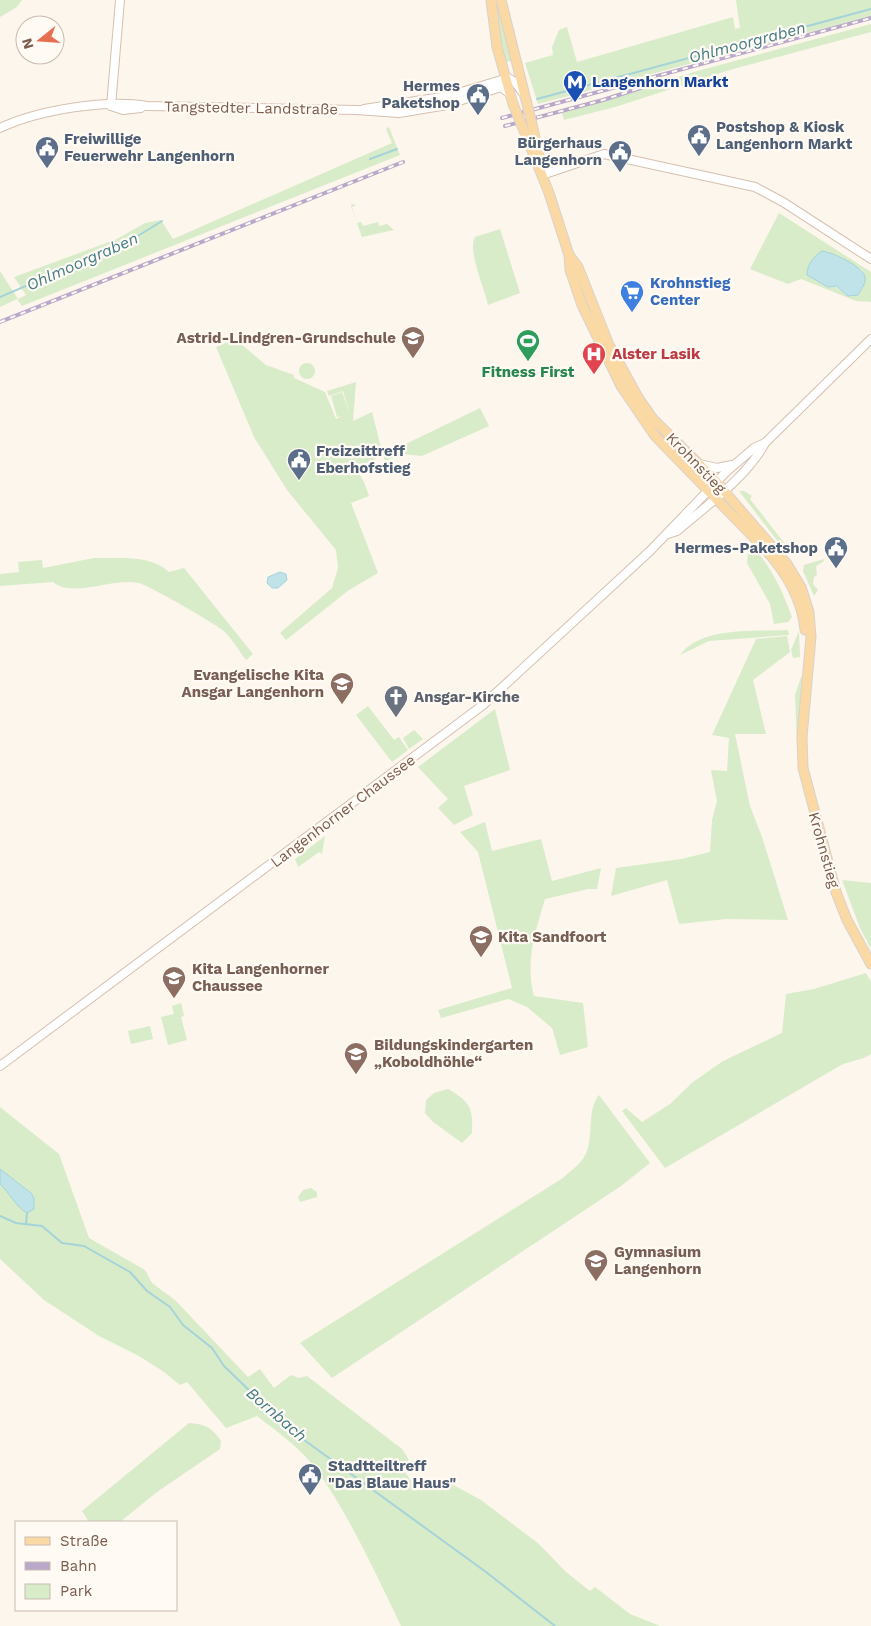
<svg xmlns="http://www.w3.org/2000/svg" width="871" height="1626" font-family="'Work Sans',sans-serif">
	<rect width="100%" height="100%" fill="#fdf6ec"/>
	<!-- green -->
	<g fill="#d8ecc9" fill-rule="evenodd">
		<path d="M 0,0 L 22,0 L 17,7 L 0,17 Z"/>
		<path d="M 494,0 L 498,0 L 511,61 L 505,62 Z"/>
		<path d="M 736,0 L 871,0 L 871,16 L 538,104 L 525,63 L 553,55 L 552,47 L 559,30 L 567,27 L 577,62 L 733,17 L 735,29 L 740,28 Z"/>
		<path d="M 871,24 L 871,32 L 733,69 L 615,107 L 564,120 L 562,113 L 694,72 Z"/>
		<path d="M 389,127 L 400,155 L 22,306 L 17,299 L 0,307 L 0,271 L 18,299 L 26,295 L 14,277 L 117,239 L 145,223 L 161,220 L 173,239 L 392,143 L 386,129 Z"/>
		<path d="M 352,204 L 356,205 L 352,207 L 357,223 L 361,222 L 363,226 L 378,222 L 379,226 L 387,224 L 394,230 L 362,237 L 351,206 Z"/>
		<path d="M 779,213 L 871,272 L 871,302 L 856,301 L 801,279 L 788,284 L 750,269 ZM 826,251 L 862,270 C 868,279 863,286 858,295 L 848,296 L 808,267 Z"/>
		<path d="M 500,229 L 520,293 L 488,305 C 485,289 467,250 475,237 Z"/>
		<path d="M 235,339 L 266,365 L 294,375 L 294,378 L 325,392 L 336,419 L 342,416 L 337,417 L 331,396 L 342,392 L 350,414 L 343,391 L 329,396 L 327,391 L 356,382 L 353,421 L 372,412 L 383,455 L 480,408 L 489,426 L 422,456 L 403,454 L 385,461 L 383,455 L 356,468 L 364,482 L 369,496 L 351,503 L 378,573 L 349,590 L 286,640 L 280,633 L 332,588 L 338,568 L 336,550 L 287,490 L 254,437 L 216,347 Z"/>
		<circle cx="307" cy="371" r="8"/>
		<path d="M 739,491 L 744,491 L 752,496 L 750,499 L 789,549 L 791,547 L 790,553 L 786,552 Z"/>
		<path d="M 749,543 C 770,563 782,590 792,617 L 788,622 L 774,624 L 770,604 L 747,563 Z"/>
		<path d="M 94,558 C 119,559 149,554 169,572 L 184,568 L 253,654 L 246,660 C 239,651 233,640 225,632 C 218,625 148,585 139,583 C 113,577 73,599 53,582 L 0,586 L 0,574 L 19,572 L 18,562 L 42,560 L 43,568 Z"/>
		<path d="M 824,559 L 823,562 L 816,566 L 817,575 L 814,577 L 813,584 L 818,590 L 814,596 L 803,571 L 804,565 Z"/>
		<path d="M 788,630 L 789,635 L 709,641 L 680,655 C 702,626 755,632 788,630 Z"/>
		<path d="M 799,631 L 800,657 L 793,658 L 791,650 Z"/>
		<path d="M 787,636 L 790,652 L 753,680 L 766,734 L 735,734 L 750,806 L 762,837 L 788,920 L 726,919 L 679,924 L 667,880 L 611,896 L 616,868 L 681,859 L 710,852 L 712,820 L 717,801 L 711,770 L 727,771 L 729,738 L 712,735 L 756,639 Z"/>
		<path d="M 801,677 L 803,678 L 799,743 L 797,744 L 795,695 Z"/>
		<path d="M 368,706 L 394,740 L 399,737 L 408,750 L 392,762 L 356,715 Z"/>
		<path d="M 495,709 L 510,770 L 464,786 L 473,815 L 454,825 L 438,808 L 448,799 L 418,767 Z"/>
		<path d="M 414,730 L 423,739 L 409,749 L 403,738 Z"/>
		<path d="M 485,822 L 492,851 L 541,839 L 552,881 L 601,868 L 597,889 L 588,889 L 545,899 C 535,933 525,961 534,996 L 583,1003 L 588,1047 L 560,1055 L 552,1028 L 527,1007 L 508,999 L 441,1018 L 438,1010 L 512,988 L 478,852 L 460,832 Z"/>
		<path d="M 325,836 L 322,854 L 319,852 L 298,867 L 295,859 Z"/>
		<path d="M 842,880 L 871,883 L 871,949 L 860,928 Z"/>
		<path d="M 866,973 L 871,982 L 871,1054 L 864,1058 L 843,1064 L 665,1168 L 622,1111 L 626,1108 L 642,1122 L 670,1104 L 693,1082 L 723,1061 L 782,1033 L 786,994 L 814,989 Z"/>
		<path d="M 181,1003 L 184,1016 L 181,1017 L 187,1040 L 168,1045 L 161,1017 L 174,1014 L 172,1006 Z"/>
		<path d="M 150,1026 L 153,1039 L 131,1044 L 128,1031 Z"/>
		<path d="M 448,1089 C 470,1102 473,1107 472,1133 L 462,1143 L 433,1122 L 425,1113 L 426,1100 L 434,1093 Z"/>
		<path d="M 599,1095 L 650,1163 L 621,1186 L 332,1378 L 300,1343 L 563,1178 C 569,1172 578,1166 583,1159 C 596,1140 585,1112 599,1095 Z"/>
		<path d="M 0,1107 L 59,1154 L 89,1238 L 145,1270 L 152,1283 L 175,1300 L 248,1377 L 260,1369 L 274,1388 L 291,1375 L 299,1378 L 307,1376 L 402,1449 L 409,1460 L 401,1466 L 413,1484 L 446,1481 L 481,1500 L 539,1544 L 566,1572 L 590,1591 L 595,1587 L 630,1614 L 660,1626 L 401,1626 C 376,1574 352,1521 319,1473 C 303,1450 279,1433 257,1416 L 226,1428 L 187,1382 L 180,1385 L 164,1372 L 139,1356 L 99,1336 L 44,1300 L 0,1259 Z"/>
		<path d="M 311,1188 L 317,1192 L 317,1197 L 300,1202 L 298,1197 L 303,1190 Z"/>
		<path d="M 189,1423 C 206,1424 212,1428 221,1441 L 220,1449 L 157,1492 L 120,1522 L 89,1522 L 82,1511 Z"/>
	</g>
	<!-- water -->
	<g fill="#bfe3e8" stroke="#a5d3da">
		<path d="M 822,251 C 832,252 864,267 865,277 C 866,284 861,289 858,295 L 848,296 L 836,286 L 828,287 L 807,275 C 807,265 813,257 822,251 Z"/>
		<path d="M 280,572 L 286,574 L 287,580 L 278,588 L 272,588 L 267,583 L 268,577 Z"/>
		<path d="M 0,1169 L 31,1193 L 34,1198 L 34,1209 L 27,1213 C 15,1206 10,1193 0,1184 Z"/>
	</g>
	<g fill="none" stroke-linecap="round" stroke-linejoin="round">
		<!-- stream -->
		<g stroke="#a5d3da" stroke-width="2">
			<path d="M 537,99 L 871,9"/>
			<path d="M 370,159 L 397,149"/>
			<path d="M 0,297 L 128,242 L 162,221"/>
			<path d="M 0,1216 L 16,1223 L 42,1226 L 62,1243 L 84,1246 L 130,1272 L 147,1291 L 170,1307 L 183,1325 L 212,1348 L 224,1366 L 289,1429 L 486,1572 L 555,1626"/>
			<path d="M 26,1224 L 27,1213"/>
		</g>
		<!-- secondary casing -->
		<g stroke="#d6c0b0" stroke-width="10">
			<g id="secondary">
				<path d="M 111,106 L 120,0"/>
				<path d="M 111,106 L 123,110 L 141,108"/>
				<path d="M 364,109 L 448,96 L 508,78 L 515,82 L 523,93"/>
				<path d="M 0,128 C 38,110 106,99 147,106 L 356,110 L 399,113 L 447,105 L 501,87 L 509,93"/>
				<path d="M 542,175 L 604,154 L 755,187 L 783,202 L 871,259"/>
				<path d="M 700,464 L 717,468 L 732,465"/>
				<path d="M 668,534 L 677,531 C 705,507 748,476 765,443"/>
				<path d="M 0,1066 L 483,705 L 650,551 L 726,472 L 754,448 L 765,443 L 871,339"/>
			</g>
		</g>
		<!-- primary casing -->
		<g stroke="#dad1cd" stroke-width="11">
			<g id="primary">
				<path d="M 491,0 L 497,47 L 513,104"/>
				<path d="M 501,0 L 526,100"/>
				<path d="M 532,124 L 540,160"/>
				<path d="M 522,126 L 549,193 L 569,255 L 570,270 L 582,305 L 621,386 L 655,436 L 766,550 C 786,573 802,598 805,630"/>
				<path d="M 569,255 L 578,267 L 609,345 L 639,399 L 653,419 L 712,477 L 787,564 L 801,587 L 809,612 L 811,637 L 802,737 L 803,768 L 836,892 L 847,920 L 871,964"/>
			</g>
		</g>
		<!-- secondary -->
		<use href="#secondary" stroke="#fff" stroke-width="8"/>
		<!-- primary -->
		<use href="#primary" stroke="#fbd9a5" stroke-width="9"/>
		<!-- rail casing -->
		<g stroke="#b9a8c9" stroke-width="4">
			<g id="rail">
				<path d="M 502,118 L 871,18"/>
				<path d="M 505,126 L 603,100 L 659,82"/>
				<path d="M 0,322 L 403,162"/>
			</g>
		</g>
		<!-- rail -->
		<use href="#rail" stroke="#fffaf3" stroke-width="2" stroke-dasharray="5.5" stroke-linecap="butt"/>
		<!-- primary-bridge casing -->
		<g stroke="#dad1cd" stroke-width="11" stroke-linecap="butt">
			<g id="primary-bridge">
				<path d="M 526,100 L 532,124"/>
				<path d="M 513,104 L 522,126"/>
			</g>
		</g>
		<!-- primary-bridge -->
		<use href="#primary-bridge" stroke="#fbd9a5" stroke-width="9"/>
	</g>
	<!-- icons -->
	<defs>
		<g id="metro-pin" transform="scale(1.25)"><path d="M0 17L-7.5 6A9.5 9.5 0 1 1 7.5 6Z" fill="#1a4fb4" stroke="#fffaf3"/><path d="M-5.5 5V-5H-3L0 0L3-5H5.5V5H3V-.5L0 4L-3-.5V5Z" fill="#fff"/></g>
		<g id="civic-pin" transform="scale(1.25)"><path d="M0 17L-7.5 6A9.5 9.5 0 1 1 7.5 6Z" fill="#5c6f8a" stroke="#fffaf3"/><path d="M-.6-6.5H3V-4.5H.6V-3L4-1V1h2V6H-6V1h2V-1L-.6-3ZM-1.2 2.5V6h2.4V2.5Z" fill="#fff"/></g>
		<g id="supermarket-pin" transform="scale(1.25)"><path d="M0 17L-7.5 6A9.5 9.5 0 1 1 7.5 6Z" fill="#3f7fe0" stroke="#fffaf3"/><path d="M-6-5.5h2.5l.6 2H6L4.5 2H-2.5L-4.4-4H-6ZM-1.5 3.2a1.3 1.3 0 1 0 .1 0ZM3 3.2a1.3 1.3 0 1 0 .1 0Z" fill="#fff"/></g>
		<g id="school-pin" transform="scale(1.25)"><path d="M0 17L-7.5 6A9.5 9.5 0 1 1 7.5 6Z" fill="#8d6e63" stroke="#fffaf3"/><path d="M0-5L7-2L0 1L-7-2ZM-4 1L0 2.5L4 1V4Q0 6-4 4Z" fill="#fff"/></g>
		<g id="stadium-pin" transform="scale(1.25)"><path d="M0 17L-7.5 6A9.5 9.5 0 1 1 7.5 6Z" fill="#2e9e5b" stroke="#fffaf3"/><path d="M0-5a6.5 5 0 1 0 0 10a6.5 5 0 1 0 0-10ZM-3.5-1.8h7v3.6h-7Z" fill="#fff"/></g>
		<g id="hospital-pin" transform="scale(1.25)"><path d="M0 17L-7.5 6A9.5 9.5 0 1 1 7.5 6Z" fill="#e0444e" stroke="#fffaf3"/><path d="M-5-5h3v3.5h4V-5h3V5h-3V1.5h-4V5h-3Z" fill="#fff"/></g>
		<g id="church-pin" transform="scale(1.25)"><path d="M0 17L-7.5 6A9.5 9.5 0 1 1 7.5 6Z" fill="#6b7280" stroke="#fffaf3"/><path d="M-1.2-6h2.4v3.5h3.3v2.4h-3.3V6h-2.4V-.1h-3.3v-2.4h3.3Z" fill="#fff"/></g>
	</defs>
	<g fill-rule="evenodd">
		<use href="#metro-pin" x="575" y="82"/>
		<use href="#civic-pin" x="478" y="95"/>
		<use href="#civic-pin" x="699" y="136"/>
		<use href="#civic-pin" x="47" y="148"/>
		<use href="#civic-pin" x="620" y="152"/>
		<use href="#supermarket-pin" x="632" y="292"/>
		<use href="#school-pin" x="413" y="338"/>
		<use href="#stadium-pin" x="528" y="341"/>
		<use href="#hospital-pin" x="594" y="354"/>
		<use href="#civic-pin" x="299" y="460"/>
		<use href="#civic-pin" x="836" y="548"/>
		<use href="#school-pin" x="342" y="684"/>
		<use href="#church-pin" x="396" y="697"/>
		<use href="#school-pin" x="481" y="937"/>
		<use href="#school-pin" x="174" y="978"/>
		<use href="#school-pin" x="356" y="1054"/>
		<use href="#school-pin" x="596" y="1261"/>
		<use href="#civic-pin" x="310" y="1475"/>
	</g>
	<g text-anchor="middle" stroke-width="4.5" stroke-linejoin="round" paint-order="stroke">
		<!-- transit labels -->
		<g font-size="15" font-weight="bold" fill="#164399" stroke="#fffaf3" text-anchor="start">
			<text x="592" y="87">Langenhorn Markt</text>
		</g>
		<!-- service labels -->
		<g font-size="15" font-weight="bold" fill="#4e5e75" stroke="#fffaf3" text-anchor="start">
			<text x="460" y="91" text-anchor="end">Hermes<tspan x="460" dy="17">Paketshop</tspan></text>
			<text x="716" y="132">Postshop &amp; Kiosk<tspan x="716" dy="17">Langenhorn Markt</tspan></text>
			<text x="64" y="144">Freiwillige<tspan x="64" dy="17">Feuerwehr Langenhorn</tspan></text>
			<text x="602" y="148" text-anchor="end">Bürgerhaus<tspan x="602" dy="17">Langenhorn</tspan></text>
			<text x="316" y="456">Freizeittreff<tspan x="316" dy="17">Eberhofstieg</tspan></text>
			<text x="818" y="553" text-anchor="end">Hermes-Paketshop</text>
			<text x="328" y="1471">Stadtteiltreff<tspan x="328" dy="17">"Das Blaue Haus"</tspan></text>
		</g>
		<!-- street labels -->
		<g font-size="15" fill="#7a5c4d" stroke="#fffaf3">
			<text transform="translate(251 108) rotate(1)" y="5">Tangstedter Landstraße</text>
			<text transform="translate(696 463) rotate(46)" y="5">Krohnstieg</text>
			<text transform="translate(343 811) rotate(-37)" y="5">Langenhorner Chaussee</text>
			<text transform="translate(824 850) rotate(74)" y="5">Krohnstieg</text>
		</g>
		<!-- shop labels -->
		<g font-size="15" font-weight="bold" fill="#366cbe" stroke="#fffaf3" text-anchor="start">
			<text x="650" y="288">Krohnstieg<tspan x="650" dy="17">Center</tspan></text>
		</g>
		<!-- education labels -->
		<g font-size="15" font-weight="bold" fill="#785e54" stroke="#fffaf3" text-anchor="start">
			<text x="396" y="343" text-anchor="end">Astrid-Lindgren-Grundschule</text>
			<text x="324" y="680" text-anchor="end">Evangelische Kita<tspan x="324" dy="17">Ansgar Langenhorn</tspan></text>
			<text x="498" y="942">Kita Sandfoort</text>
			<text x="192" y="974">Kita Langenhorner<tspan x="192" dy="17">Chaussee</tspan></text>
			<text x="374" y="1050">Bildungskindergarten<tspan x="374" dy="17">„Koboldhöhle“</tspan></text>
			<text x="614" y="1257">Gymnasium<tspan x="614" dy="17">Langenhorn</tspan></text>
		</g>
		<!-- health labels -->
		<g font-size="15" font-weight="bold" fill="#be3a42" stroke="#fffaf3" text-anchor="start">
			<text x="612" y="359">Alster Lasik</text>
		</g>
		<!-- leisure labels -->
		<g font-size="15" font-weight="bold" fill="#27864d" stroke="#fffaf3">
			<text x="528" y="377">Fitness First</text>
		</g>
		<!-- worship labels -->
		<g font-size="15" font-weight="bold" fill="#5b616d" stroke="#fffaf3" text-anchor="start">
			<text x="414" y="702">Ansgar-Kirche</text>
		</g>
		<!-- water labels -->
		<g font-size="16" font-style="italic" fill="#437c86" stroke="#fffaf3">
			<text transform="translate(747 42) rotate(-15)" y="6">Ohlmoorgraben</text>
			<text transform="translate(82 261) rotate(-24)" y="6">Ohlmoorgraben</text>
			<text transform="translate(277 1414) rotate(41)" y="6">Bornbach</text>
		</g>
	</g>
	<!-- legend -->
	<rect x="15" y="1521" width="162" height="90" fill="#fffaf3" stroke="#cabbb1"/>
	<rect x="25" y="1537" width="25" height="8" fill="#fbd9a5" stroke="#cabbb1"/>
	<text x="60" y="1546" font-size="15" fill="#7a5c4d">Straße</text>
	<rect x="25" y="1562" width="25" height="8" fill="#b9a8c9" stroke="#cabbb1"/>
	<text x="60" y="1571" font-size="15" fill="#7a5c4d">Bahn</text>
	<rect x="25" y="1584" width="25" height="15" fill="#d8ecc9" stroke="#cabbb1"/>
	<text x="60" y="1596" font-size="15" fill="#7a5c4d">Park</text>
	<!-- north arrow -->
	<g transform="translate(40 40) rotate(253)"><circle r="24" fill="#fffaf3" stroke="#cabbb1"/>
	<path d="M0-4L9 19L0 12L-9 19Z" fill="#e76f51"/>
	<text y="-8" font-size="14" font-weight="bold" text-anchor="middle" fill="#7a5c4d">N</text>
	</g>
</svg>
